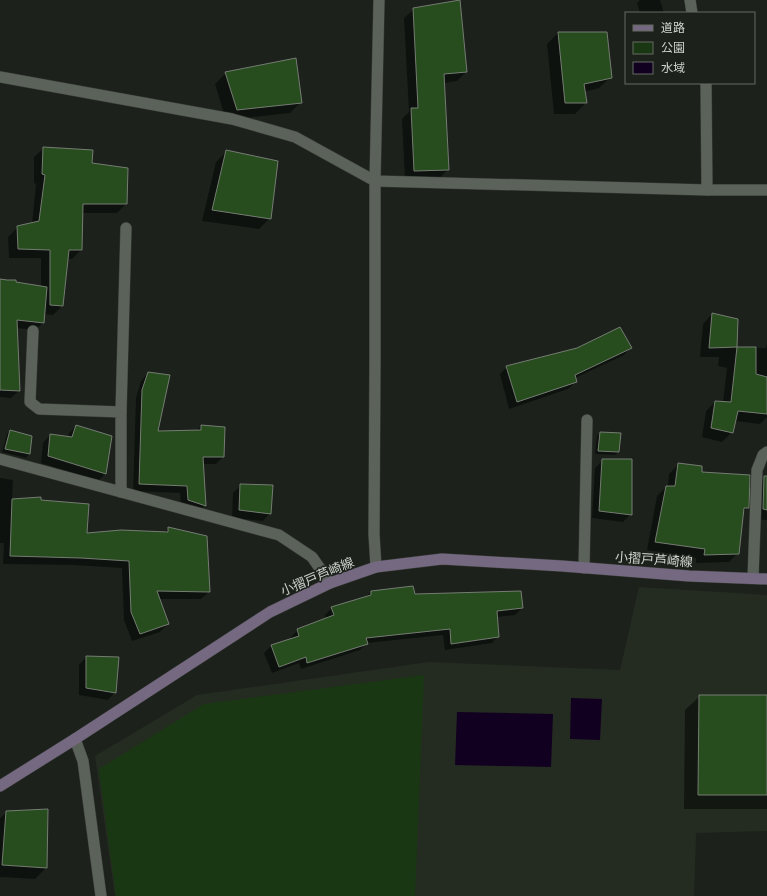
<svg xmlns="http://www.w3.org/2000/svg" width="767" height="896" font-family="'Source Sans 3','Noto Sans JP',sans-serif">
	<rect width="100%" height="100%" fill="#1c221b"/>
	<!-- built -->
	<path fill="#242c21" d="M 639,587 L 767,595 L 767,831 L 696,833 L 694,896 L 115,896 L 95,756 L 197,695 L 429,662 L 620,670 Z"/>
	<!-- green -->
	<path fill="#1a3713" d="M 424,675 L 415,896 L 116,896 L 99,769 L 204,704 Z"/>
	<!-- water -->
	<g fill="#120020">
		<path d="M 571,698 L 602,699 L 600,740 L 570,739 Z"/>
		<path d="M 457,712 L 553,714 L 551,767 L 455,765 Z"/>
	</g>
	<!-- shadow -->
	<g fill="#0007">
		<path d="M 640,0 L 660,0 L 664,13 L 640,13 L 637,3 Z"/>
		<path d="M 414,9 L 466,72 L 457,81 L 444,83 L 448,169 L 439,179 L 405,180 L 402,119 L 409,112 L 404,18 Z"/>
		<path d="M 558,33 L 606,33 L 611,77 L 599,88 L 584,92 L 586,103 L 575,114 L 554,114 L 547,44 Z"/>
		<path d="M 226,73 L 301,102 L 290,113 L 226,120 L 215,84 Z"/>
		<path d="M 44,148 L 91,164 L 126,204 L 117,213 L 82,213 L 81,250 L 72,259 L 67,259 L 62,306 L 53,315 L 43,314 L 43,323 L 35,330 L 17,328 L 19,391 L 11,398 L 0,397 L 0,280 L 41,287 L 41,258 L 9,258 L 8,237 L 18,227 L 32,224 L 36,184 L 34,183 L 34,157 Z"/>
		<path d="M 227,151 L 270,218 L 259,229 L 202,221 L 216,162 Z"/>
		<path d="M 712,314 L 737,320 L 736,348 L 766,348 L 767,343 L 767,417 L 760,424 L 735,421 L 732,432 L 722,442 L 702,437 L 706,411 L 715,402 L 723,402 L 727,368 L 718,366 L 719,357 L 700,357 L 703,324 Z"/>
		<path d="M 631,347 L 624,355 L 575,378 L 576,382 L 568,389 L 509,409 L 500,374 L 507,367 Z"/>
		<path d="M 148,373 L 157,432 L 196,431 L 201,426 L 224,428 L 223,457 L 216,464 L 203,464 L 205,505 L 198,512 L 181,507 L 180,493 L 133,491 L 136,398 L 141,381 Z"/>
		<path d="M 77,426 L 111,436 L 105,474 L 98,481 L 41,463 L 43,443 L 50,435 L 68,437 L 69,433 Z"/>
		<path d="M 10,431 L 31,437 L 29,454 L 26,458 L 2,452 L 7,434 Z"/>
		<path d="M 600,433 L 618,452 L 615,455 L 595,454 L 597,436 Z"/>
		<path d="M 603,460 L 631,514 L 623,522 L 592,518 L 595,468 Z"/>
		<path d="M 678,465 L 748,508 L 742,513 L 738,553 L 729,562 L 696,563 L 696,558 L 647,550 L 657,496 L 666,487 L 668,487 L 669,474 Z"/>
		<path d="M 766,476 L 767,476 L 767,520 L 753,519 L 754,487 Z"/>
		<path d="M 0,478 L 13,480 L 12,500 L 40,498 L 40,501 L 86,534 L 163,533 L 169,528 L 209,592 L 201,599 L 158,599 L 168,624 L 160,632 L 132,641 L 124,620 L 122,568 L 73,565 L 3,564 L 4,543 L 0,543 Z"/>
		<path d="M 241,485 L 270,513 L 263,521 L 232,518 L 233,493 Z"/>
		<path d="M 371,592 L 414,595 L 522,608 L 515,615 L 497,617 L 498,636 L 492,643 L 445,650 L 443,635 L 367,643 L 360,650 L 301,669 L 299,663 L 272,673 L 264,653 L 271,646 L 292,640 L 291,637 L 298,630 L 326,619 L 325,615 L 332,608 L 365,598 Z"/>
		<path d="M 86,657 L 118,658 L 115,692 L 108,700 L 79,695 L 79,665 Z"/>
		<path d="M 700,696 L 767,696 L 767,809 L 684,809 L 685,710 Z"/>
		<path d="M 47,810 L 46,868 L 35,879 L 0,877 L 0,818 L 7,812 Z"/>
	</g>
	<!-- building -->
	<g fill="#274c1e" stroke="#757c73">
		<path d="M 460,0 L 467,72 L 444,74 L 449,170 L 414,171 L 411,108 L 418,108 L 413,8 Z"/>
		<path d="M 558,32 L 607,32 L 612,78 L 584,84 L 587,103 L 565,103 Z"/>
		<path d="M 296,58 L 302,103 L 237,110 L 225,72 Z"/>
		<path d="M 43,147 L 93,150 L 92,163 L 128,168 L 127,204 L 83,204 L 82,250 L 69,250 L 63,306 L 50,305 L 50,250 L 18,249 L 17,226 L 39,221 L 45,175 L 42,174 Z"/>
		<path d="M 226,150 L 278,161 L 271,219 L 212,210 Z"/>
		<path d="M 0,279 L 7,280 L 16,280 L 16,282 L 47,287 L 44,323 L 17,320 L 20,391 L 0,390 Z"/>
		<path d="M 712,313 L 738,319 L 737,347 L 709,348 Z"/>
		<path d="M 620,327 L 632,348 L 575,375 L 577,382 L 517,402 L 506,366 L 577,348 Z"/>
		<path d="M 737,347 L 756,347 L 756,374 L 767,377 L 767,414 L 738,411 L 733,433 L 711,428 L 715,401 L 731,402 Z"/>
		<path d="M 148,372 L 170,375 L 158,431 L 201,430 L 201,425 L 225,427 L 224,457 L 203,457 L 206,506 L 188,500 L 187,486 L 139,484 L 142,390 Z"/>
		<path d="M 76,425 L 112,436 L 106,474 L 48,456 L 50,434 L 72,437 Z"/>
		<path d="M 10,430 L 32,436 L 30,454 L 5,449 Z"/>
		<path d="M 600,432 L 621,433 L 619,452 L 598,451 Z"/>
		<path d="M 602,459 L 632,459 L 632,515 L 599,511 Z"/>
		<path d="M 678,463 L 702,466 L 702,472 L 750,475 L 749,508 L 744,508 L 739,554 L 704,555 L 705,549 L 655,542 L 666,486 L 675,486 Z"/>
		<path d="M 764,476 L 767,476 L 767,510 L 763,509 Z"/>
		<path d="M 240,484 L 273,485 L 271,514 L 239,510 Z"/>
		<path d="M 41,497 L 41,500 L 89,504 L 87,533 L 121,530 L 168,532 L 168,527 L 207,536 L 210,592 L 157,591 L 169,624 L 140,634 L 131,612 L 129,561 L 81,558 L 10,556 L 12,499 Z"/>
		<path d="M 413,586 L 415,594 L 521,591 L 523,608 L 497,611 L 499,637 L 451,644 L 450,629 L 366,638 L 368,644 L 307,663 L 306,657 L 279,667 L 271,645 L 299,636 L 297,629 L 334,615 L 331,607 L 371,595 L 371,591 Z"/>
		<path d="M 86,656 L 119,657 L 116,693 L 86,688 Z"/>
		<path d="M 699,695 L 767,695 L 767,795 L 698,795 Z"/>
		<path d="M 48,809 L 47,868 L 2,865 L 6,811 Z"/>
	</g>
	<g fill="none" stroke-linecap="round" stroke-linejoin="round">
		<!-- minor casing -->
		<g stroke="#373b36" stroke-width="12">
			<g id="minor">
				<path d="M 690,0 L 692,13"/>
				<path d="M 0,77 L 232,119 L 295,137 L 375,181 L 707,190 L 767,190"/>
				<path d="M 706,83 L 707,190"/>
				<path d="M 33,331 L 30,402 L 39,409 L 121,412 L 121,492"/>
				<path d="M 121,412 L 126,228"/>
				<path d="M 0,459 L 279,535 L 312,557 L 330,583"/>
				<path d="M 376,567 L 374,534 L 375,361 L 375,181 L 379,0"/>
				<path d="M 584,568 L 587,420"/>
				<path d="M 753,578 L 757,470 L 763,455 L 767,452"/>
				<path d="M 75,739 L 83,761 L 101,896"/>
			</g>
		</g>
		<!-- secondary casing -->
		<g stroke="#373b36" stroke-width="12">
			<path id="secondary" d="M 0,786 L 75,739 L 270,612 L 330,583 L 376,567 L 442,559 L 562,566 L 689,576 L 767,579"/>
		</g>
		<!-- minor -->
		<use href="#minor" stroke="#5b6259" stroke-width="11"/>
		<!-- secondary -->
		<use href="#secondary" stroke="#756881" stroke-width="11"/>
	</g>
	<g text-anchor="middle" stroke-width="3" stroke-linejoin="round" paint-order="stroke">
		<!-- street labels -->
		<g font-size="13" fill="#cfd3ce" stroke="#1c221b">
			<text transform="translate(654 559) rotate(4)" y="5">小摺戸芦崎線</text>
			<text transform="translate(317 576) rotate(-23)" y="5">小摺戸芦崎線</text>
		</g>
	</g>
	<!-- legend -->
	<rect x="625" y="12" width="130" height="72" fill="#1c221b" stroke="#646963"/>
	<rect x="633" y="25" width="20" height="6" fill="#756881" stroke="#646963"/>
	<text x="661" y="32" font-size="12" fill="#cfd3ce">道路</text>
	<rect x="633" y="42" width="20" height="12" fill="#1a3713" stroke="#646963"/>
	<text x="661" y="52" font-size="12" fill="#cfd3ce">公園</text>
	<rect x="633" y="62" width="20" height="12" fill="#120020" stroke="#646963"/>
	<text x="661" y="72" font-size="12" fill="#cfd3ce">水域</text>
</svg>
